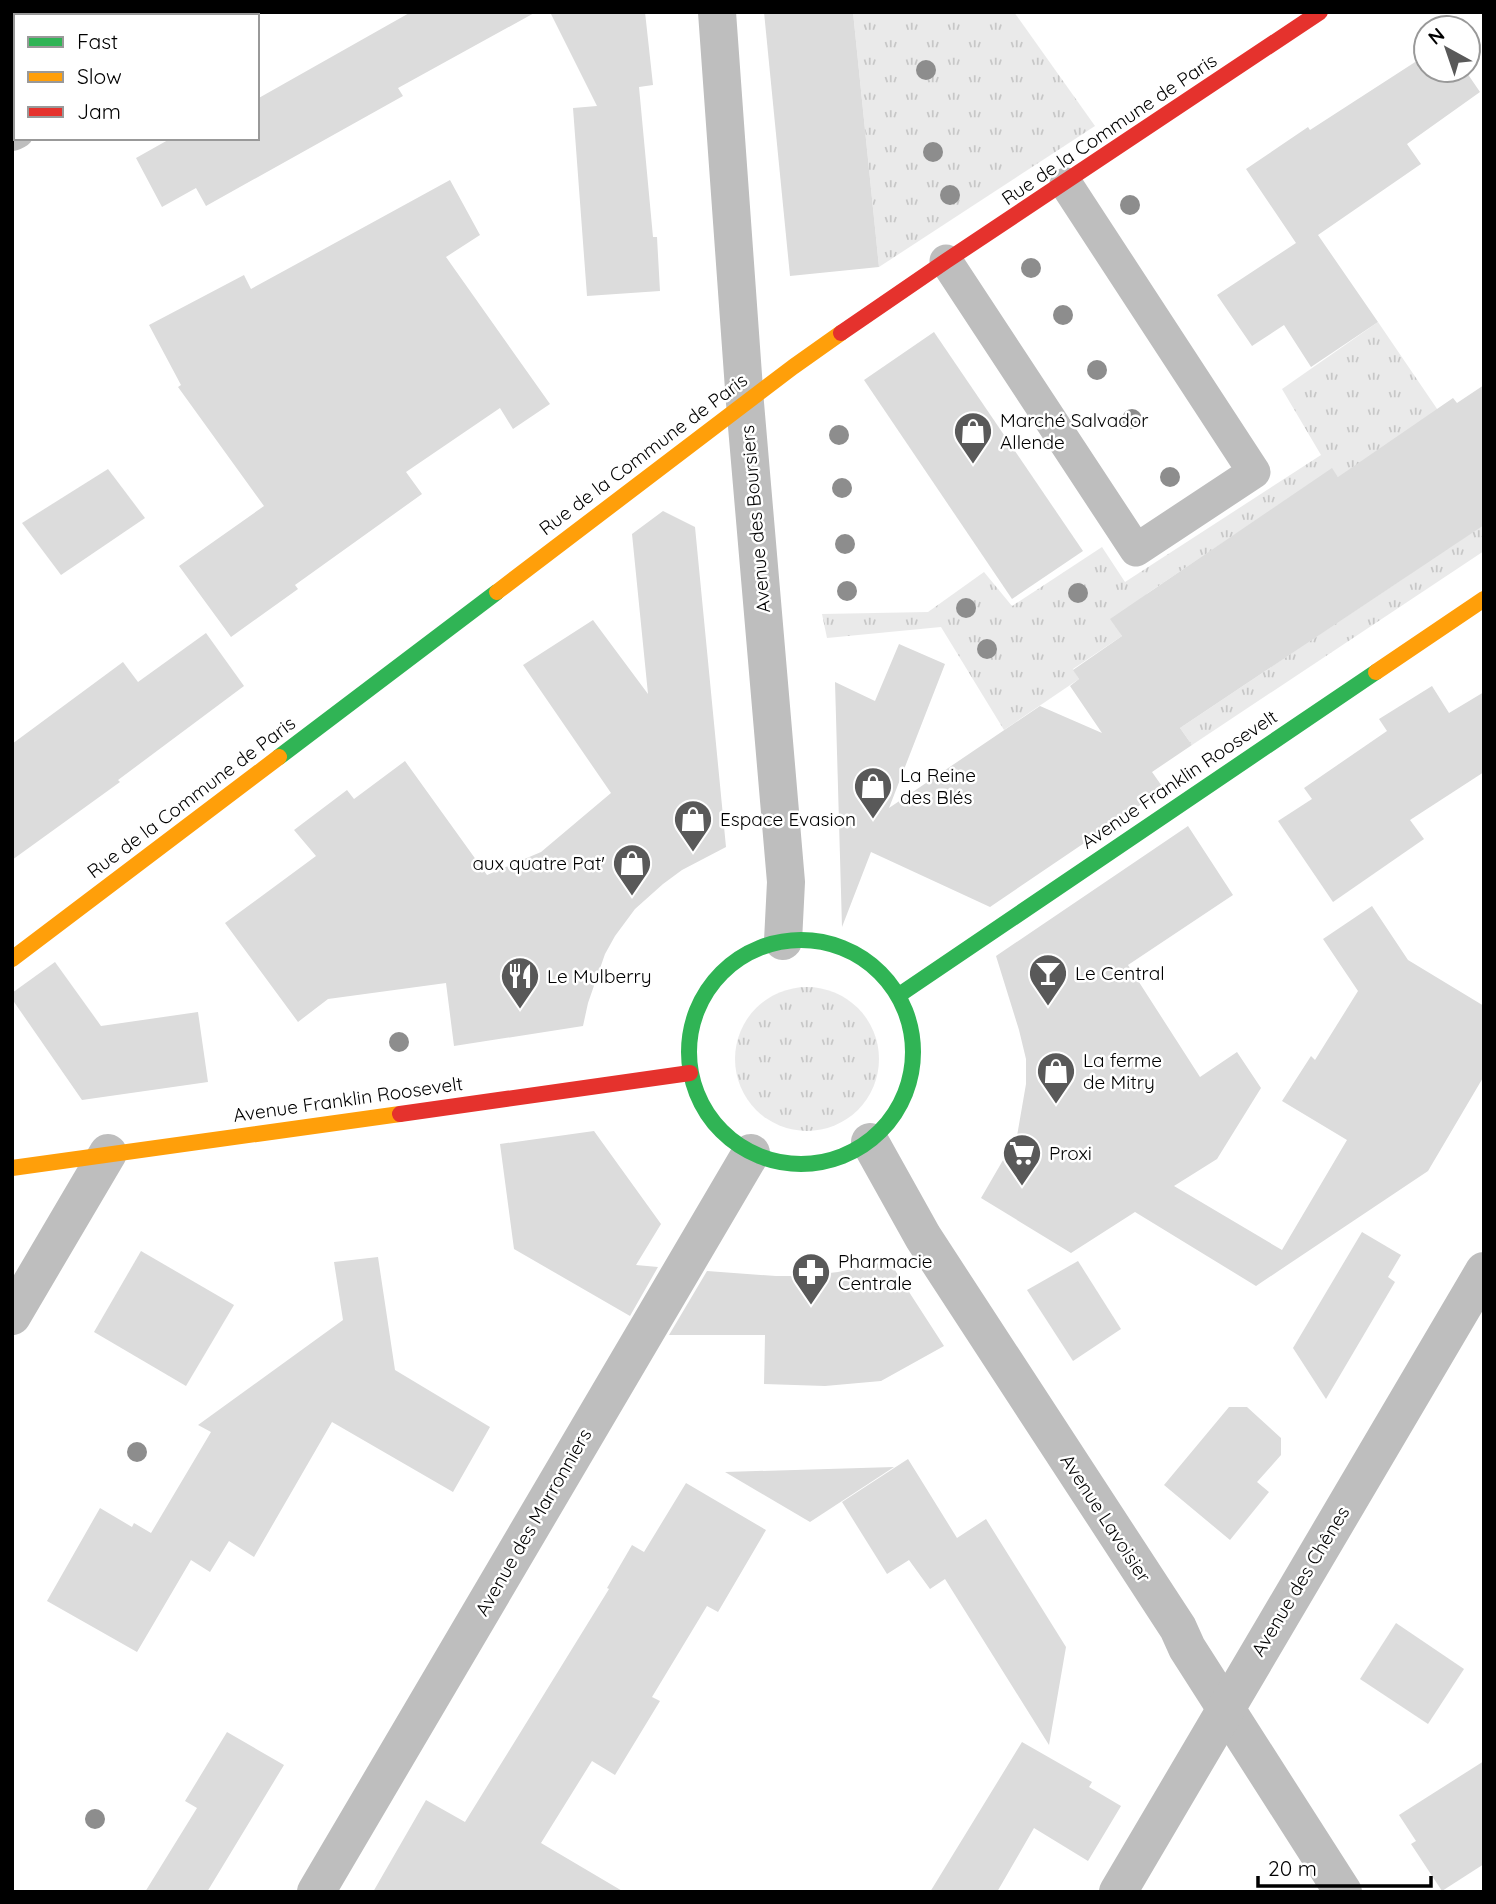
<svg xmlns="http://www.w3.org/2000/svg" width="1496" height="1904" font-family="Quicksand,sans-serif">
	<defs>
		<pattern id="grass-tufts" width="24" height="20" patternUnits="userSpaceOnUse" patternTransform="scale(1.75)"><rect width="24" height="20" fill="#eaeaea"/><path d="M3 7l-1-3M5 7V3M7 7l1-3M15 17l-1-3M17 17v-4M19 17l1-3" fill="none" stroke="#c7c7c7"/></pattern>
	</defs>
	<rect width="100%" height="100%" fill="#fff"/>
	<!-- grass -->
	<g fill="url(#grass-tufts)">
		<path d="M 853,12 L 1014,12 L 1095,126 L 879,267 Z"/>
		<path d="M 1378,322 L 1484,478 L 1484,551 L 1192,745 L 1180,728 L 1410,574 L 1332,469 L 1148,593 L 1116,626 L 1122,636 L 1073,669 L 1079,679 L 1004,730 L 941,627 L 827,638 L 822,614 L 928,612 L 984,572 L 1012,606 L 1102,547 L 1125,582 L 1321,455 L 1282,389 Z"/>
		<circle cx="807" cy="1059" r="72"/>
	</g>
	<!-- building -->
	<g fill="#dcdcdc">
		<path d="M 411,12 L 536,12 L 398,88 L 403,96 L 206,206 L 196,188 L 162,207 L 136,158 L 168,140 L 168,138 L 257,138 L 257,99 Z"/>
		<path d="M 550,12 L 645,12 L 653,85 L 639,87 L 653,237 L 657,237 L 660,291 L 587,296 L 573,108 L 597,106 Z"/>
		<path d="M 764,12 L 853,12 L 879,267 L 790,276 Z"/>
		<path d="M 1426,55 L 1426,70 L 1465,70 L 1480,92 L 1407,144 L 1421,164 L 1318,235 L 1378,322 L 1311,367 L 1284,325 L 1252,346 L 1217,295 L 1296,243 L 1246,169 L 1308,127 L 1310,130 Z"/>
		<path d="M 450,180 L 480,235 L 446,257 L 550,404 L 513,429 L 500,408 L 406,472 L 422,494 L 295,585 L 298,589 L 231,637 L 179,566 L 264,506 L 178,387 L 181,385 L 149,325 L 244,275 L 251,289 Z"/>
		<path d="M 934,332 L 1083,551 L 1012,599 L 864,380 Z"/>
		<path d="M 1484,385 L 1484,525 L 1180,728 L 1192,745 L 1152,772 L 1164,789 L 990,907 L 871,852 L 842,927 L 835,682 L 875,701 L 899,644 L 945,664 L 889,808 L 1040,706 L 1102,733 L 1070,686 L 1079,679 L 1073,670 L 1122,636 L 1110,619 L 1332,468 L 1338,477 L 1453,398 L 1457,403 Z"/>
		<path d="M 108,469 L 145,518 L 61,575 L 22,523 Z"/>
		<path d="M 663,511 L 695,527 L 726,847 L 682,870 L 663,884 L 635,909 L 615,936 L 605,954 L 588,1003 L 583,1026 L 454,1046 L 446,983 L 328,999 L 298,1022 L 225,923 L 316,856 L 294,830 L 347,790 L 354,799 L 405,761 L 487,875 L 541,852 L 611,793 L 523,665 L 593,620 L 648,694 L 632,534 Z"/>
		<path d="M 206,633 L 244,686 L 118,780 L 120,782 L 12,860 L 12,744 L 123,662 L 138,682 Z"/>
		<path d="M 1432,686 L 1449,713 L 1484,692 L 1484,772 L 1410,820 L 1424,839 L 1333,902 L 1278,821 L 1312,799 L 1304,788 L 1387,731 L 1379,719 Z"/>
		<path d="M 1188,826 L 1233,895 L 1128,965 L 1200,1077 L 1237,1052 L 1261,1088 L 1217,1159 L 1174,1186 L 1282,1250 L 1347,1140 L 1282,1101 L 1311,1056 L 1315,1060 L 1358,991 L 1323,939 L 1372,906 L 1408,960 L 1484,1006 L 1484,1076 L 1428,1171 L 1256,1286 L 1135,1212 L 1071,1253 L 981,1198 L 1017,1136 L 1026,1084 L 1026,1059 L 1019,1030 L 996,956 Z"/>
		<path d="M 55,962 L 101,1026 L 198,1012 L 208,1082 L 82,1100 L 12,999 L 12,993 Z"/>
		<path d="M 594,1131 L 661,1224 L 636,1265 L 658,1267 L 630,1316 L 514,1249 L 500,1144 Z"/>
		<path d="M 1362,1232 L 1401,1255 L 1388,1277 L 1395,1282 L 1326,1399 L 1293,1348 Z"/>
		<path d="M 141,1251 L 234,1305 L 186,1386 L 94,1332 Z"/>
		<path d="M 378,1257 L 395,1370 L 490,1427 L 453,1492 L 332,1422 L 254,1557 L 229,1541 L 210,1572 L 191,1560 L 137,1652 L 47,1601 L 100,1508 L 132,1527 L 134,1523 L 151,1533 L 211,1432 L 198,1425 L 343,1320 L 334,1262 Z"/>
		<path d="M 889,1261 L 944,1346 L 881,1381 L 825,1386 L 764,1384 L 765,1335 L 669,1335 L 707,1271 L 776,1276 L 804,1276 L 838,1272 Z"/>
		<path d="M 1078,1261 L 1121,1329 L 1073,1361 L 1027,1290 Z"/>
		<path d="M 1229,1407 L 1247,1407 L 1281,1438 L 1281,1455 L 1257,1482 L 1269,1492 L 1230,1540 L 1164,1485 Z"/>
		<path d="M 908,1459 L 957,1538 L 986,1519 L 1066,1647 L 1049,1745 L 945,1579 L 930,1589 L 909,1560 L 887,1574 L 842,1502 Z"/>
		<path d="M 894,1467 L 810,1522 L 725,1472 Z"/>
		<path d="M 686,1483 L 766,1530 L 718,1612 L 707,1606 L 652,1697 L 660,1701 L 615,1775 L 592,1761 L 541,1843 L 624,1892 L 373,1892 L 426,1800 L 465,1822 L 609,1589 L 607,1588 L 632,1545 L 644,1552 Z"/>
		<path d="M 1396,1623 L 1464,1669 L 1428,1724 L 1360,1679 Z"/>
		<path d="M 227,1732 L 284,1765 L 207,1892 L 145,1892 L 197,1808 L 185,1801 Z"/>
		<path d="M 1022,1742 L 1092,1782 L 1089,1787 L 1121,1806 L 1088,1861 L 1034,1828 L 997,1892 L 930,1892 Z"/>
		<path d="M 1484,1761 L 1484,1864 L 1442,1891 L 1411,1844 L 1416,1841 L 1399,1815 Z"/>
	</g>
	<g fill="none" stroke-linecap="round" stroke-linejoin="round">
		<!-- lane -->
		<path stroke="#bebebe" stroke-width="33" d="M 946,261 L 1136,550 L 1254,472 L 1066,184"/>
		<!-- street -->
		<g stroke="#bebebe" stroke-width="38">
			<path d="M 717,12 L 745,403 L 786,882 L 783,941"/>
			<path d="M 219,16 L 225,12"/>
			<path d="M 12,132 L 16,130"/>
			<path d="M 870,1142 L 923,1237 L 1178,1628 L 1187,1648 L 1343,1892"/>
			<path d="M 12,1316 L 108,1153"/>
			<path d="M 316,1892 L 751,1153"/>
			<path d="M 1118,1892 L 1484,1271"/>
		</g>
		<!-- fast -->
		<g stroke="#30b455" stroke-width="16">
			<path d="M 279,757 L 497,592"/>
			<circle cx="801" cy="1052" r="112"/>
			<path d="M 899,995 L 1376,672"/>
		</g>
		<!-- slow -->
		<g stroke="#ff9f0a" stroke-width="16">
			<path d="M 497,592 L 793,367 L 841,333"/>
			<path d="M 1376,672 L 1484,599"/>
			<path d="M 12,959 L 279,757"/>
			<path d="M 12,1168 L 400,1114"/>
		</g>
		<!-- jam -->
		<g stroke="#e5322d" stroke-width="16">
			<path d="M 841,333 L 946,261 L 1320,12"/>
			<path d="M 400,1114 L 690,1073"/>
		</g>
	</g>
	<!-- trees -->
	<g fill="#8d8d8d">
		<circle cx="926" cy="70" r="10"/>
		<circle cx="933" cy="152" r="10"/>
		<circle cx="950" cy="195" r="10"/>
		<circle cx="1130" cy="205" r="10"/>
		<circle cx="1031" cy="268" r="10"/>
		<circle cx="1063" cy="315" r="10"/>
		<circle cx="1097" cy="370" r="10"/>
		<circle cx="1132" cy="419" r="10"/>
		<circle cx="839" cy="435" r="10"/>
		<circle cx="1170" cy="477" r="10"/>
		<circle cx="842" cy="488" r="10"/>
		<circle cx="845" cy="544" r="10"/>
		<circle cx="847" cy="591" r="10"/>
		<circle cx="1078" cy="593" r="10"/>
		<circle cx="966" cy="608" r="10"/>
		<circle cx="987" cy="649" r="10"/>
		<circle cx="399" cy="1042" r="10"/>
		<circle cx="137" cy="1452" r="10"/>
		<circle cx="95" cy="1819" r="10"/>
	</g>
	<!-- icons -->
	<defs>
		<g id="shop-pin" transform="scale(2.0125)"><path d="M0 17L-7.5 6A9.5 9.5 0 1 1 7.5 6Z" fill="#595959" stroke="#fff"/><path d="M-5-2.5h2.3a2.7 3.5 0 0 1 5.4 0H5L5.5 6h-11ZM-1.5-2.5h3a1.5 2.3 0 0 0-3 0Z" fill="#fff"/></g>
		<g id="bar-pin" transform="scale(2.0125)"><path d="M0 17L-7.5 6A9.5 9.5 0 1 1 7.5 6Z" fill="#595959" stroke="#fff"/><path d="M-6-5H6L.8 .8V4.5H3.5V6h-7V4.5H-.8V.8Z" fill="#fff"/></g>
		<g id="restaurant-pin" transform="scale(2.0125)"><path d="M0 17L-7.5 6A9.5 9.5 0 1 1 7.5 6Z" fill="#595959" stroke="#fff"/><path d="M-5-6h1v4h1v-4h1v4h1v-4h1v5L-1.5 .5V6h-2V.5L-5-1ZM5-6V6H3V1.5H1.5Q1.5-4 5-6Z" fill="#fff"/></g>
		<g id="supermarket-pin" transform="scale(2.0125)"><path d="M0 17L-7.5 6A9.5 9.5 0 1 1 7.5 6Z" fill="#595959" stroke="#fff"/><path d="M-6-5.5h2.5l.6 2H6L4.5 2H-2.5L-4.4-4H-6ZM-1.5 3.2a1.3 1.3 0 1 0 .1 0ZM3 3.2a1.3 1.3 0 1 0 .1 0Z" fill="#fff"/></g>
		<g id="pharmacy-pin" transform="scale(2.0125)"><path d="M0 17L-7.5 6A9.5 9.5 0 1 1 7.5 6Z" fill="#595959" stroke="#fff"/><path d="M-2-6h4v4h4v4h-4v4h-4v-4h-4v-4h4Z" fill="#fff"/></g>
	</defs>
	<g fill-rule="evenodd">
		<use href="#shop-pin" x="973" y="431"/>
		<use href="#shop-pin" x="873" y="786"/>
		<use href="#shop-pin" x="693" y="819"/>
		<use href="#shop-pin" x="632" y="863"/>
		<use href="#bar-pin" x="1048" y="973"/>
		<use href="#restaurant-pin" x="520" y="976"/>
		<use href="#shop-pin" x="1056" y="1071"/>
		<use href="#supermarket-pin" x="1022" y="1153"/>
		<use href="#pharmacy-pin" x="811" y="1272"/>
	</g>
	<g text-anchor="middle" stroke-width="5" stroke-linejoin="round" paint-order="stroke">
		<!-- street labels -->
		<g font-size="19" fill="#000" stroke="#fff">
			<text transform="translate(1109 129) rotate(-34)" y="7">Rue de la Commune de Paris</text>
			<text transform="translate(643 454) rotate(-37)" y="7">Rue de la Commune de Paris</text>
			<text transform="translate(755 519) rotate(-95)" y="7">Avenue des Boursiers</text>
			<text transform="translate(1179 779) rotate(-34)" y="7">Avenue Franklin Roosevelt</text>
			<text transform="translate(191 797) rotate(-37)" y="7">Rue de la Commune de Paris</text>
			<text transform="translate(348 1099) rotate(-8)" y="7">Avenue Franklin Roosevelt</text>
			<text transform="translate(1106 1518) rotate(57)" y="7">Avenue Lavoisier</text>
			<text transform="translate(533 1522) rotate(-60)" y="7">Avenue des Marronniers</text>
			<text transform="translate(1300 1581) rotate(-59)" y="7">Avenue des Chênes</text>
		</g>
		<!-- poi labels -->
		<g font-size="19" fill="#000" stroke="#fff" text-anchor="start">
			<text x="1000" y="427">Marché Salvador<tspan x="1000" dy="22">Allende</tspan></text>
			<text x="900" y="782">La Reine<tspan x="900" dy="22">des Blés</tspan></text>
			<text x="720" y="826">Espace Evasion</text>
			<text x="605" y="870" text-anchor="end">aux quatre Pat'</text>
			<text x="1075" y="980">Le Central</text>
			<text x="547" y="983">Le Mulberry</text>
			<text x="1083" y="1067">La ferme<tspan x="1083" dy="22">de Mitry</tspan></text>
			<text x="1049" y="1160">Proxi</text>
			<text x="838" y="1268">Pharmacie<tspan x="838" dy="22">Centrale</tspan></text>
		</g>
	</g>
	<!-- border -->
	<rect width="1496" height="1904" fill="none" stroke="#000000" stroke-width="28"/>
	<!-- legend -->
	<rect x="14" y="14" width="245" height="126" fill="#ffffff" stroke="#999999" stroke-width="2"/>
	<rect x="28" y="37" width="35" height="10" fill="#30b455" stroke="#999999" stroke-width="2"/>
	<text x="77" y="49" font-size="21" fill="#000000">Fast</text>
	<rect x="28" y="72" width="35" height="10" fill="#ff9f0a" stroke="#999999" stroke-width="2"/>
	<text x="77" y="84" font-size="21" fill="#000000">Slow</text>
	<rect x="28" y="107" width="35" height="10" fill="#e5322d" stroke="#999999" stroke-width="2"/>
	<text x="77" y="119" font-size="21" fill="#000000">Jam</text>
	<!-- north arrow -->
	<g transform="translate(1447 49) rotate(320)"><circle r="33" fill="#ffffff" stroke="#999999" stroke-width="2"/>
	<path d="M0-5L12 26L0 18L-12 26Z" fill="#595959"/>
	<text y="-10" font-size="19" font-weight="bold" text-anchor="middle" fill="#000000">N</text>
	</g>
	<!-- scale -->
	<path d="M1258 1876v10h173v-10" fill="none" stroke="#000000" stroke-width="3.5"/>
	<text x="1268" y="1876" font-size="21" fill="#000000" stroke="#ffffff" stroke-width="5" paint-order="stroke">20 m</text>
</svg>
